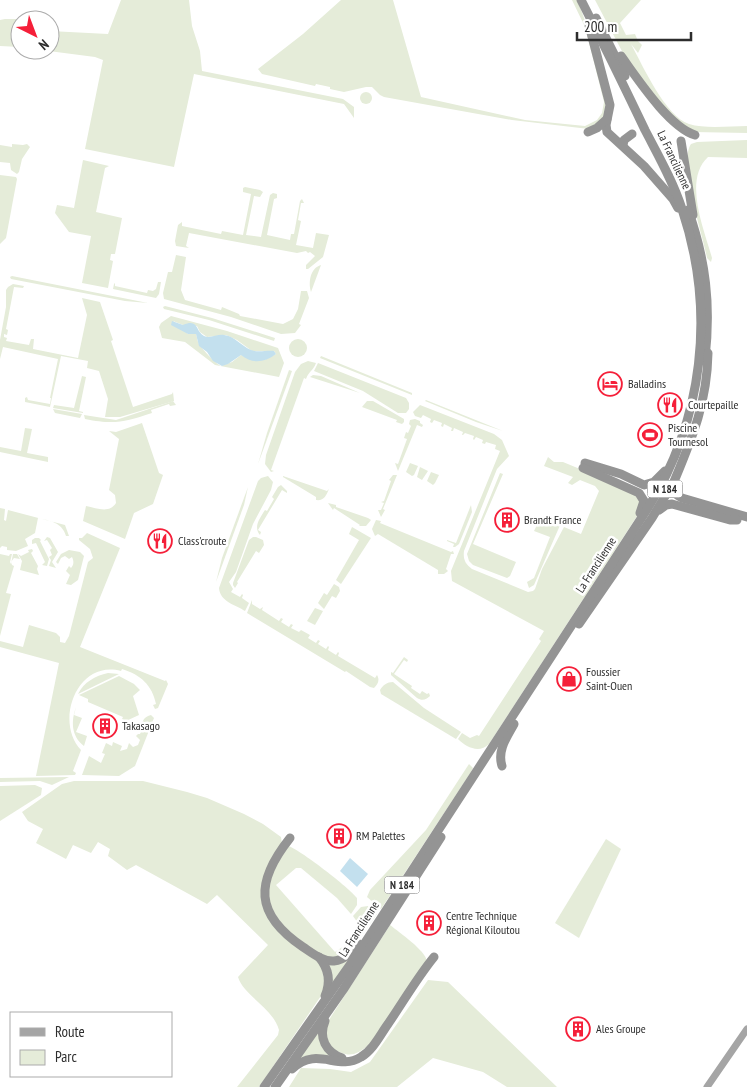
<svg xmlns="http://www.w3.org/2000/svg" width="747" height="1087" font-family="'PT Sans Narrow',sans-serif">
	<rect width="100%" height="100%" fill="#fff"/>
	<!-- green -->
	<g fill="#e5ecd9" fill-rule="evenodd">
		<path d="M 121,0 L 189,0 L 192,26 L 200,51 L 202,71 L 343,99 L 354,107 L 354,118 L 344,104 L 194,74 L 174,167 L 85,149 L 103,60 L 95,57 L 41,50 L 50,50 L 50,31 L 108,34 Z"/>
		<path d="M 341,0 L 393,0 L 421,97 L 525,120 L 585,126 L 597,120 L 602,113 L 604,102 L 585,27 L 572,0 L 577,0 C 590,31 607,83 606,116 L 589,129 L 512,120 L 384,97 L 380,95 L 372,87 L 366,87 L 344,92 L 330,89 L 330,87 L 316,84 L 315,86 L 262,74 L 258,69 L 303,34 Z"/>
		<path d="M 595,0 L 641,0 L 620,23 L 626,35 L 635,34 L 638,41 L 642,45 L 638,53 L 631,44 C 643,66 665,116 689,124 C 705,129 730,126 747,126 L 747,133 L 693,132 L 681,127 L 658,100 L 624,55 Z"/>
		<path d="M 5,19 L 20,19 L 18,30 L 20,30 L 20,47 L 0,46 L 0,20 Z"/>
		<circle cx="366" cy="98" r="6"/>
		<path d="M 747,140 L 747,158 L 708,157 C 683,180 704,229 712,258 L 711,262 L 707,258 C 703,235 678,163 691,144 L 697,142 Z"/>
		<path d="M 12,144 L 23,145 L 27,144 L 30,147 L 22,159 L 19,172 L 17,174 L 11,170 L 10,163 L 0,162 L 0,145 L 12,147 Z"/>
		<path d="M 83,160 L 109,166 L 105,168 L 96,212 L 122,218 L 115,254 L 111,254 L 110,260 L 113,261 L 108,288 L 82,283 L 91,236 L 69,232 L 55,213 L 57,205 L 74,208 Z"/>
		<path d="M 0,175 L 16,177 L 17,179 L 6,238 L 0,244 Z"/>
		<path d="M 245,187 L 260,190 L 263,192 L 260,197 L 254,196 L 246,235 L 261,237 L 270,195 L 273,193 L 277,194 L 277,198 L 274,199 L 267,235 L 290,240 L 291,234 L 294,234 L 300,201 L 302,199 L 304,203 L 301,203 L 298,220 L 301,221 L 296,245 L 313,248 L 316,233 L 329,235 L 323,257 L 308,269 L 306,269 L 306,265 L 315,256 L 310,252 L 308,253 L 306,251 L 297,253 L 189,233 L 186,246 L 189,248 L 176,246 L 175,241 L 178,225 L 182,222 L 182,226 L 221,234 L 222,231 L 243,235 L 251,194 L 243,192 L 243,188 Z"/>
		<path d="M 176,255 L 186,257 L 181,290 L 185,300 L 221,310 L 222,307 L 239,314 L 240,316 L 283,324 L 293,319 L 298,309 L 301,291 L 307,291 L 309,298 L 299,324 L 301,325 L 295,333 L 281,334 L 231,317 L 164,299 L 163,293 L 168,272 L 172,272 Z"/>
		<path d="M 321,265 L 311,292 C 308,283 310,268 321,265 Z"/>
		<path d="M 12,276 L 32,280 L 148,303 L 125,301 L 11,279 L 10,277 Z"/>
		<path d="M 158,282 L 161,282 L 159,294 L 156,298 L 113,289 L 114,284 L 115,283 L 115,286 L 147,293 L 148,290 L 153,291 L 156,289 Z"/>
		<path d="M 13,284 L 24,286 L 23,288 L 14,287 L 6,329 L 8,330 L 7,335 L 4,334 L 4,337 L 7,338 L 6,341 L 29,345 L 31,339 L 34,339 L 33,349 L 78,358 L 87,315 L 82,298 L 100,302 L 113,340 L 111,341 L 133,407 L 172,394 L 173,392 L 174,401 L 120,417 L 105,417 L 108,399 L 99,371 L 87,368 L 88,361 L 61,356 L 50,407 L 25,402 L 25,398 L 27,397 L 28,400 L 50,404 L 51,398 L 50,398 L 58,359 L 3,347 L 0,359 L 0,340 L 6,307 L 6,290 L 8,287 Z"/>
		<path d="M 165,306 L 212,318 L 275,338 L 274,341 L 209,320 L 164,309 L 163,307 Z"/>
		<path d="M 171,316 L 227,331 L 278,348 L 284,363 L 279,377 L 215,365 L 185,342 L 162,338 L 159,327 L 161,323 ZM 173,321 L 183,325 L 197,326 L 200,332 L 207,337 L 226,335 L 237,340 L 252,351 L 274,351 L 276,354 L 264,360 L 241,355 L 232,362 L 221,366 C 216,364 200,347 198,342 C 197,339 197,337 196,334 L 188,334 Z"/>
		<circle cx="298" cy="348" r="9"/>
		<path d="M 321,356 L 412,393 L 412,395 L 320,358 Z"/>
		<path d="M 308,361 L 316,363 C 313,371 309,371 306,379 L 304,378 L 271,470 L 274,471 L 271,472 L 265,464 L 266,455 L 295,372 L 301,364 Z"/>
		<path d="M 318,363 L 406,398 L 409,403 L 409,409 L 406,413 L 398,413 L 363,391 L 314,371 Z"/>
		<path d="M 289,370 L 292,371 L 258,464 L 267,433 Z"/>
		<path d="M 313,375 L 321,376 L 360,393 L 310,377 Z"/>
		<path d="M 82,376 L 86,377 L 79,411 L 83,412 L 83,413 L 53,408 L 54,405 L 74,408 Z"/>
		<path d="M 426,400 L 503,431 L 476,422 L 425,401 Z"/>
		<path d="M 173,401 L 176,405 L 170,406 L 169,404 L 151,410 L 152,413 C 124,422 115,425 85,419 L 84,415 L 116,420 Z"/>
		<path d="M 367,401 L 373,401 L 404,419 L 404,422 L 402,424 L 396,422 L 397,420 L 362,407 Z"/>
		<path d="M 420,405 L 494,434 L 502,440 L 509,456 L 497,469 L 464,551 C 463,559 465,564 472,569 L 528,592 L 533,591 L 535,589 L 542,569 L 564,527 L 581,534 L 599,491 L 595,486 L 580,480 L 572,485 L 568,483 L 573,477 L 544,466 L 548,457 L 554,462 L 563,462 L 638,493 L 641,510 L 489,744 C 479,754 466,747 458,739 L 462,733 L 470,738 L 477,735 L 479,736 L 541,641 L 539,639 L 544,631 L 452,581 L 451,571 L 500,451 L 495,449 L 496,445 L 486,442 L 485,444 L 482,443 L 483,440 L 476,437 L 474,440 L 473,439 L 474,436 L 465,433 L 463,435 L 462,435 L 463,432 L 454,428 L 453,431 L 451,431 L 452,428 L 444,424 L 443,427 L 441,426 L 442,423 L 434,420 L 432,423 L 430,422 L 431,419 L 423,415 L 421,418 L 415,416 L 413,412 Z"/>
		<path d="M 53,409 L 82,414 L 80,418 L 55,413 Z"/>
		<path d="M 415,419 L 420,421 L 420,423 L 423,425 L 422,427 L 417,425 L 398,471 L 395,463 L 398,464 L 407,439 L 404,438 L 406,432 L 408,433 L 411,426 L 409,424 L 410,420 Z"/>
		<path d="M 142,423 L 159,473 L 163,475 L 153,504 L 134,513 L 125,539 L 83,521 L 86,506 C 97,508 109,514 116,503 L 115,495 L 109,490 L 119,439 L 109,431 L 116,432 Z"/>
		<path d="M 25,428 L 32,429 L 27,453 L 48,457 L 48,462 L 0,452 L 0,447 L 21,451 Z"/>
		<path d="M 410,463 L 418,466 L 414,475 L 412,476 L 406,472 Z"/>
		<path d="M 420,467 L 428,471 L 422,480 L 417,477 Z"/>
		<path d="M 431,472 L 439,475 L 435,483 L 433,485 L 427,481 Z"/>
		<path d="M 500,473 L 503,474 L 473,544 L 516,562 L 510,576 L 507,578 L 473,565 L 469,561 L 467,554 Z"/>
		<path d="M 393,475 L 397,475 L 383,509 L 385,510 L 381,517 L 378,510 L 381,510 L 384,503 L 381,502 L 384,501 L 391,481 L 389,480 Z"/>
		<path d="M 268,476 L 273,482 L 271,490 L 253,524 L 236,572 L 229,582 L 233,589 L 231,592 L 240,597 L 242,594 L 243,595 L 242,598 L 249,603 L 245,611 C 236,605 220,602 219,588 L 258,481 L 261,478 Z"/>
		<path d="M 283,476 L 327,491 L 329,489 C 326,496 324,501 316,500 L 316,497 L 283,477 Z"/>
		<path d="M 281,485 L 287,491 L 287,493 L 282,490 L 258,530 L 261,532 L 260,535 C 253,527 260,518 265,510 L 267,511 L 274,499 L 272,497 L 278,487 Z"/>
		<path d="M 248,487 L 244,505 L 216,582 L 222,558 Z"/>
		<path d="M 328,503 L 336,505 L 336,507 L 368,518 L 371,520 L 366,526 L 359,526 L 360,525 L 334,508 L 333,510 Z"/>
		<path d="M 471,505 L 472,512 L 459,544 L 455,547 L 453,547 L 454,544 L 447,541 L 447,540 L 456,543 Z"/>
		<path d="M 0,508 L 5,509 L 4,520 L 6,521 L 8,510 L 65,525 L 69,536 L 66,536 C 62,522 50,521 38,518 L 35,533 L 25,539 L 28,546 L 16,551 L 7,550 L 7,547 L 2,546 L 0,548 Z"/>
		<path d="M 549,518 L 561,523 L 534,585 L 529,588 L 527,582 L 534,578 L 550,537 L 534,531 L 538,523 L 547,522 Z"/>
		<path d="M 376,520 L 381,521 L 380,523 L 451,552 L 453,551 L 454,554 L 451,554 L 446,569 L 448,571 L 444,574 L 438,574 L 438,570 L 378,534 L 375,536 L 372,529 Z"/>
		<path d="M 352,527 L 371,538 L 341,584 L 336,580 L 359,540 L 349,534 Z"/>
		<path d="M 87,533 L 120,548 L 80,647 L 165,681 L 166,680 L 168,684 L 158,708 L 155,709 L 153,705 L 156,704 C 152,685 141,675 122,669 L 121,671 C 77,659 54,722 81,750 L 73,771 L 76,773 L 75,775 L 36,776 L 59,663 L 0,647 L 0,641 L 23,647 L 29,625 L 56,633 L 60,637 L 60,642 L 65,643 L 69,636 L 88,562 L 93,558 L 90,549 L 79,540 L 79,538 L 82,538 Z"/>
		<path d="M 47,537 L 50,538 L 58,552 L 52,562 L 56,568 L 49,566 L 51,560 L 49,557 L 52,555 L 50,550 L 52,548 L 47,540 L 44,541 Z"/>
		<path d="M 253,537 L 256,537 L 263,540 L 264,545 L 259,553 L 256,551 L 237,582 L 238,583 L 235,588 L 233,585 L 233,583 L 249,540 Z"/>
		<path d="M 35,538 L 39,538 L 41,540 L 40,541 L 49,559 L 47,566 L 42,565 L 45,562 L 36,543 L 32,544 L 32,540 Z"/>
		<path d="M 32,549 L 33,551 L 31,553 L 38,566 L 37,569 L 39,575 L 20,570 L 22,561 L 18,554 L 21,556 L 29,552 L 28,550 Z"/>
		<path d="M 69,550 L 80,552 L 84,556 L 78,580 L 71,585 L 66,584 L 70,575 L 66,571 L 69,566 L 71,568 C 74,565 74,561 72,557 L 69,559 L 65,556 L 61,558 L 58,564 L 56,562 L 61,554 Z"/>
		<path d="M 0,554 L 9,556 L 10,554 L 12,554 L 10,562 L 11,564 L 13,554 L 17,554 L 20,559 L 14,558 L 11,562 L 12,565 L 14,566 L 6,593 L 11,594 L 0,636 Z"/>
		<path d="M 334,584 L 339,587 L 340,591 L 336,598 L 332,596 L 324,609 L 318,603 L 324,593 L 327,595 Z"/>
		<path d="M 252,600 L 252,604 L 260,609 L 263,607 L 262,610 L 279,621 L 281,618 L 283,619 L 281,622 L 289,627 L 291,624 L 293,625 L 291,628 L 299,632 L 301,630 L 310,635 L 308,638 L 316,643 L 318,640 L 320,641 L 318,644 L 326,649 L 328,646 L 329,647 L 328,650 L 336,655 L 338,652 L 339,653 L 338,656 L 375,678 L 377,675 C 380,680 378,684 374,688 L 370,687 L 346,671 L 345,672 L 247,613 Z"/>
		<path d="M 315,608 L 323,611 L 315,625 L 307,621 Z"/>
		<path d="M 404,657 L 408,660 L 407,662 L 404,660 L 394,674 L 412,686 L 411,688 L 420,694 L 422,691 L 427,694 L 429,693 L 430,696 C 426,700 422,701 417,698 L 391,675 L 391,672 L 393,673 Z"/>
		<path d="M 108,673 L 119,674 L 78,694 C 84,682 95,676 108,673 Z"/>
		<path d="M 119,676 L 134,684 L 140,690 L 133,696 L 139,715 L 126,721 L 122,719 L 123,717 L 88,702 L 88,699 L 79,695 Z"/>
		<path d="M 393,682 L 424,708 L 461,732 L 456,739 L 381,694 L 380,690 C 383,685 387,682 393,682 Z"/>
		<path d="M 76,707 L 74,715 L 82,718 L 76,732 L 87,736 L 84,746 C 71,736 71,721 76,707 Z"/>
		<path d="M 151,715 L 154,718 L 135,766 L 119,776 L 82,775 L 89,756 L 101,763 L 105,754 L 102,753 L 106,743 L 112,746 L 113,742 L 122,746 L 120,751 L 127,749 L 129,743 L 133,747 L 138,745 L 140,740 L 136,736 L 138,734 L 140,734 L 143,727 L 141,726 C 143,720 144,717 151,715 Z"/>
		<path d="M 469,764 L 473,768 L 471,772 L 381,909 L 367,897 L 370,890 L 426,830 Z"/>
		<path d="M 69,777 L 52,785 L 40,781 L 0,782 L 0,778 Z"/>
		<path d="M 96,781 L 143,781 L 187,792 L 207,798 L 244,814 L 263,824 L 281,837 L 282,844 L 275,855 L 265,908 L 317,958 L 325,971 L 325,990 L 259,1087 L 237,1087 L 278,1035 L 279,1030 C 273,1008 244,996 238,977 L 268,945 L 217,895 L 207,904 L 136,865 L 127,870 L 108,856 L 110,849 L 98,842 L 91,853 L 73,845 L 66,859 L 36,843 L 43,829 L 28,821 L 22,812 L 62,784 L 74,781 Z"/>
		<path d="M 35,785 L 42,788 L 41,795 L 0,821 L 0,786 Z"/>
		<path d="M 606,839 L 621,849 L 579,938 L 555,923 Z"/>
		<path d="M 288,846 C 298,848 351,889 357,898 L 357,905 L 351,914 L 337,898 L 301,868 L 296,868 L 276,885 L 335,952 L 347,944 L 360,926 L 353,916 L 361,907 L 368,906 L 377,914 L 354,947 L 347,953 L 329,959 L 287,933 L 269,904 L 268,878 Z"/>
		<path d="M 390,925 C 400,933 425,950 427,961 L 370,1044 C 353,1058 348,1057 329,1047 L 325,1026 Z"/>
		<path d="M 352,956 L 331,986 L 326,962 Z"/>
		<path d="M 428,980 L 448,982 L 557,1087 L 507,1087 L 483,1072 L 433,1058 L 397,1087 L 289,1087 L 301,1068 L 330,1069 L 351,1072 L 370,1062 Z"/>
		<path d="M 318,1031 L 335,1057 L 299,1059 Z"/>
	</g>
	<!-- water -->
	<g fill="#c3e0ee">
		<path d="M 172,321 L 183,325 C 199,318 195,331 204,336 C 210,339 217,334 224,335 C 235,336 241,346 251,350 C 258,353 267,350 274,351 L 276,354 C 264,363 252,364 241,355 L 228,364 L 222,366 L 213,361 L 207,352 L 199,346 L 196,334 L 188,334 L 171,325 Z"/>
		<path d="M 350,858 L 368,874 L 357,887 L 340,871 Z"/>
	</g>
	<g fill="none" stroke-linecap="round" stroke-linejoin="round">
		<!-- major -->
		<path stroke="#a5a5a5" stroke-width="7" d="M 707,1087 L 747,1029"/>
		<!-- highway -->
		<g stroke="#949494" stroke-width="9">
			<path d="M 596,18 L 625,76"/>
			<path d="M 589,25 L 610,105 L 606,125 L 607,132 L 644,166 L 673,199 L 678,208"/>
			<path d="M 621,56 C 637,78 669,127 695,135"/>
			<path d="M 588,132 L 597,128 L 607,119"/>
			<path d="M 681,141 L 693,215"/>
			<path d="M 623,145 L 624,140 L 632,134"/>
			<path d="M 688,210 C 706,260 711,305 705,359"/>
			<path d="M 708,353 C 707,404 692,438 673,484 C 672,492 676,495 682,498 L 747,517"/>
			<path d="M 585,463 L 621,474 L 644,485 L 654,482 L 665,471"/>
			<path d="M 583,468 L 639,493 L 644,501 L 640,513"/>
			<path d="M 659,510 L 666,505 L 672,504 L 730,520 L 737,520"/>
			<path d="M 579,624 L 652,518 L 673,483"/>
			<path d="M 502,766 C 497,750 507,737 514,724"/>
			<path d="M 290,838 C 255,882 254,914 303,947 C 312,953 323,962 334,961 C 345,960 353,951 359,944"/>
			<path d="M 319,957 C 329,969 331,982 325,996"/>
			<path d="M 325,1021 C 318,1038 326,1052 342,1058"/>
			<path d="M 292,1069 C 318,1045 337,1072 361,1057 C 373,1050 380,1035 388,1024 C 403,1002 417,978 434,957"/>
			<path d="M 264,1087 L 359,952 L 646,511 C 704,420 716,311 682,209 C 673,181 658,155 645,130 C 624,86 603,43 581,0"/>
			<path d="M 275,1087 L 343,990 L 441,837"/>
		</g>
	</g>
	<!-- icons -->
	<defs>
		<g id="hotel-ring" transform="scale(1.25)"><circle r="9.5" fill="#fff" stroke="#f51f39" stroke-width="1.5"/><path d="M-6-4.5h1.5V1H6V5H4.5V3h-9V5H-6ZM-4 0a1.8 1.8 0 1 1 3.6 0ZM.5 0V-2.5h3Q6-2.5 6 0Z" fill="#f51f39"/></g>
		<g id="restaurant-ring" transform="scale(1.25)"><circle r="9.5" fill="#fff" stroke="#f51f39" stroke-width="1.5"/><path d="M-5-6h1v4h1v-4h1v4h1v-4h1v5L-1.5 .5V6h-2V.5L-5-1ZM5-6V6H3V1.5H1.5Q1.5-4 5-6Z" fill="#f51f39"/></g>
		<g id="stadium-ring" transform="scale(1.25)"><circle r="9.5" fill="#fff" stroke="#f51f39" stroke-width="1.5"/><path d="M0-5a6.5 5 0 1 0 0 10a6.5 5 0 1 0 0-10ZM-3.5-1.8h7v3.6h-7Z" fill="#f51f39"/></g>
		<g id="building-ring" transform="scale(1.25)"><circle r="9.5" fill="#fff" stroke="#f51f39" stroke-width="1.5"/><path d="M-4-6H4V6H1V3H-1V6H-4ZM-2.5-4.3h1.7v1.8h-1.7ZM.8-4.3h1.7v1.8H.8ZM-2.5-1h1.7V.8h-1.7ZM.8-1h1.7V.8H.8Z" fill="#f51f39"/></g>
		<g id="shop-ring" transform="scale(1.25)"><circle r="9.5" fill="#fff" stroke="#f51f39" stroke-width="1.5"/><path d="M-5-2.5h2.3a2.7 3.5 0 0 1 5.4 0H5L5.5 6h-11ZM-1.5-2.5h3a1.5 2.3 0 0 0-3 0Z" fill="#f51f39"/></g>
	</defs>
	<g fill-rule="evenodd">
		<use href="#hotel-ring" x="610" y="384"/>
		<use href="#restaurant-ring" x="670" y="405"/>
		<use href="#stadium-ring" x="650" y="435"/>
		<use href="#building-ring" x="507" y="520"/>
		<use href="#restaurant-ring" x="160" y="541"/>
		<use href="#shop-ring" x="569" y="679"/>
		<use href="#building-ring" x="105" y="726"/>
		<use href="#building-ring" x="339" y="836"/>
		<use href="#building-ring" x="429" y="923"/>
		<use href="#building-ring" x="578" y="1029"/>
	</g>
	<g text-anchor="middle" stroke-width="5" stroke-linejoin="round" paint-order="stroke">
		<!-- shield labels -->
		<g fill="#fff" stroke="#6c6c6c" stroke-width="1">
			<rect x="647.5" y="480.5" width="35" height="17" rx="4"/>
			<rect x="384.5" y="876.5" width="35" height="17" rx="4"/>
		</g>
		<g font-size="11" font-weight="bold" fill="#2d2d2d">
			<text x="665" y="493">N 184</text>
			<text x="402" y="889">N 184</text>
		</g>
		<!-- street labels -->
		<g font-size="12" fill="#2d2d2d" stroke="#fff">
			<text transform="translate(674 160) rotate(65)" y="4">La Francilienne</text>
			<text transform="translate(596 565) rotate(-57)" y="4">La Francilienne</text>
			<text transform="translate(359 929) rotate(-57)" y="4">La Francilienne</text>
		</g>
		<!-- poi labels -->
		<g font-size="12" fill="#2d2d2d" stroke="#fff" text-anchor="start">
			<text x="628" y="388">Balladins</text>
			<text x="688" y="409">Courtepaille</text>
			<text x="668" y="432">Piscine<tspan x="668" dy="14">Tournesol</tspan></text>
			<text x="524" y="524">Brandt France</text>
			<text x="178" y="545">Class'croute</text>
			<text x="586" y="676">Foussier<tspan x="586" dy="14">Saint-Ouen</tspan></text>
			<text x="122" y="730">Takasago</text>
			<text x="356" y="840">RM Palettes</text>
			<text x="446" y="920">Centre Technique<tspan x="446" dy="14">Régional Kiloutou</tspan></text>
			<text x="596" y="1033">Ales Groupe</text>
		</g>
	</g>
	<!-- legend -->
	<rect x="10" y="1012" width="162" height="65" fill="#ffffff" stroke="#ababab"/>
	<rect x="20" y="1028" width="25" height="8" fill="#a5a5a5" stroke="#ababab"/>
	<text x="55" y="1037" font-size="15" fill="#2d2d2d">Route</text>
	<rect x="20" y="1050" width="25" height="15" fill="#e5ecd9" stroke="#ababab"/>
	<text x="55" y="1062" font-size="15" fill="#2d2d2d">Parc</text>
	<!-- north arrow -->
	<g transform="translate(35 35) rotate(138)"><circle r="24" fill="#ffffff" stroke="#ababab"/>
	<path d="M0-4L9 19L0 12L-9 19Z" fill="#f51f39"/>
	<text y="-8" font-size="14" font-weight="bold" text-anchor="middle" fill="#2d2d2d">N</text>
	</g>
	<!-- scale -->
	<path d="M577 32v8h114v-8" fill="none" stroke="#2d2d2d" stroke-width="2.5"/>
	<text x="584" y="32" font-size="15" fill="#2d2d2d" stroke="#ffffff" stroke-width="4" paint-order="stroke">200 m</text>
</svg>
